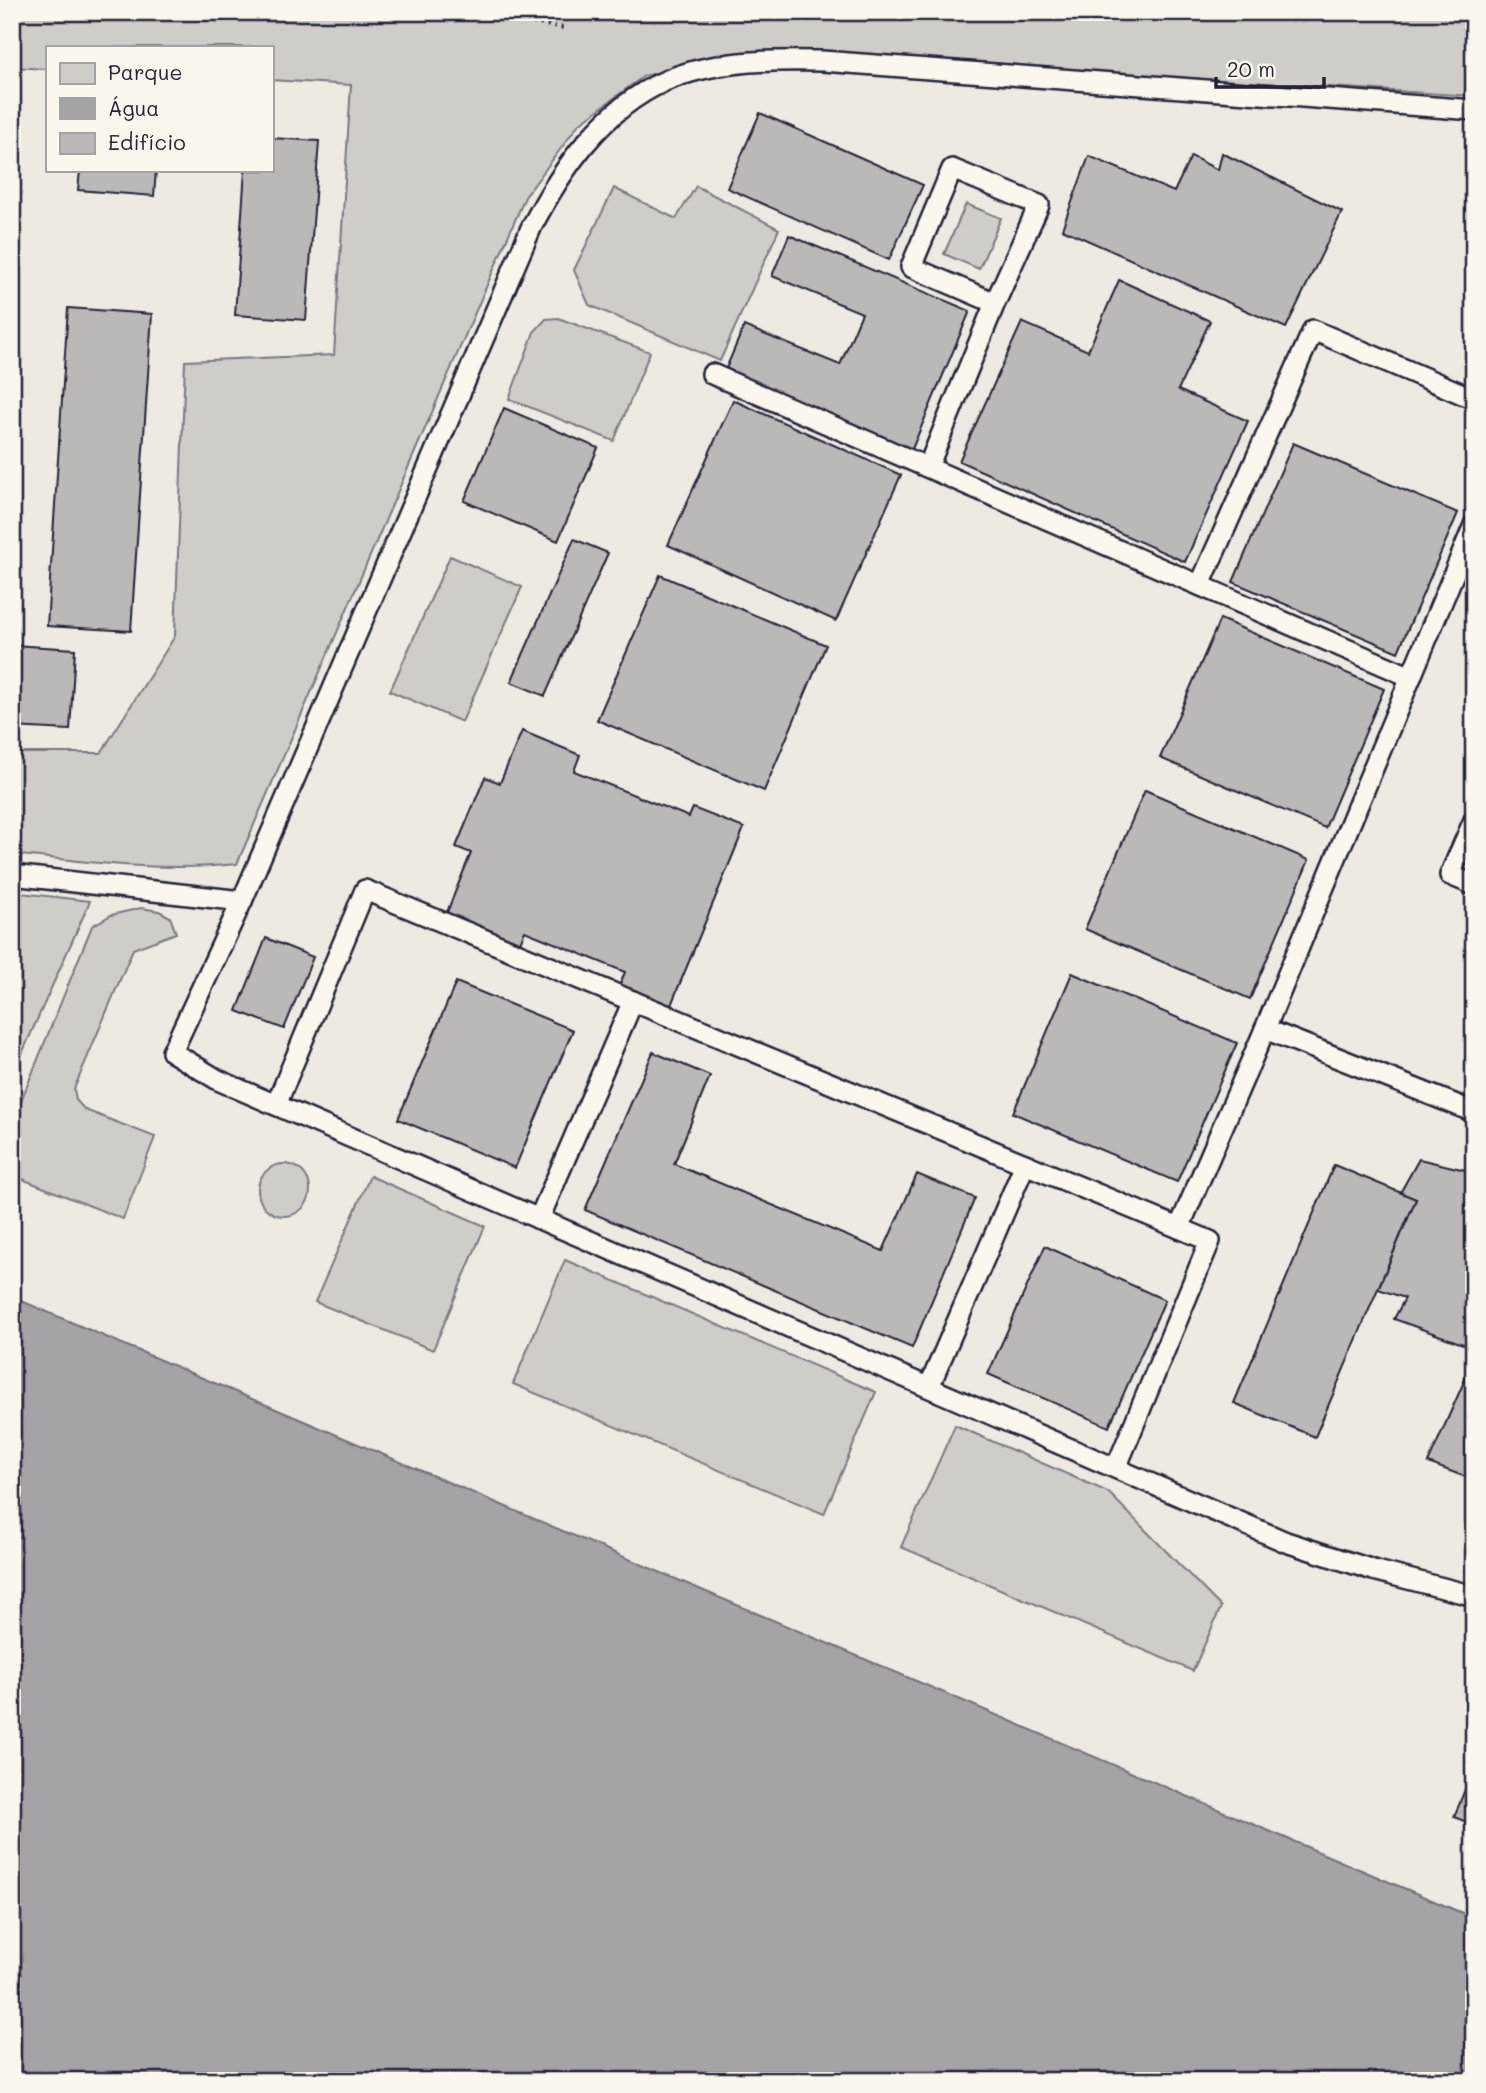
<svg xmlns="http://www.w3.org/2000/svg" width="1486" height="2093" font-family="Mali,sans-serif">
	<rect width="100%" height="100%" fill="#eeeae2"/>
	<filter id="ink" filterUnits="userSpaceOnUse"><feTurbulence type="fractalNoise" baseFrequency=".0143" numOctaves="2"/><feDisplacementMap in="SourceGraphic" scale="14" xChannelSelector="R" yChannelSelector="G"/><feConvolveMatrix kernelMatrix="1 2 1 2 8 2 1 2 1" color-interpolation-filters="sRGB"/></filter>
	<g filter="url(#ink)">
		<!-- green -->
		<g fill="#d0cdc9" stroke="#797882" stroke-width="2">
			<path d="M 12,12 L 1474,12 L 1474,96 L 752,51 L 644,76 L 579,124 L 525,197 L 237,864 C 162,872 87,862 12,854 L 12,753 L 101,753 L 175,636 L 185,361 L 334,355 L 351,85 L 271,80 L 271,47 L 47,47 L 47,69 L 12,67 Z"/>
			<path d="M 696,186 L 779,229 L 720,361 L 589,305 L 574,270 L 614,188 L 676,219 Z"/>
			<path d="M 966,204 L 1001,218 L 979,269 L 944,254 Z"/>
			<path d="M 558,318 L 650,352 L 614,441 L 509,399 L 534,332 L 546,319 Z"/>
			<path d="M 450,556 L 522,587 L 462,722 L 390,691 Z"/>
			<path d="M 12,892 L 90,901 L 12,1076 Z"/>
			<path d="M 141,908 L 159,911 L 170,917 L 176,933 L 133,949 L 74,1089 L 76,1100 L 85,1110 L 155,1137 L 123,1219 L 12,1175 L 12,1123 L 92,926 L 111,915 Z"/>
			<circle cx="284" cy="1190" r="26"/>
			<path d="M 370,1176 L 485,1226 L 433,1350 L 315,1302 Z"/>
			<path d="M 565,1260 L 876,1392 L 824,1514 L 513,1384 Z"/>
			<path d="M 955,1425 L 1108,1492 L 1221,1607 L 1193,1671 L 901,1547 Z"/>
		</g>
		<!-- water -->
		<path fill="#a6a3a7" stroke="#716f7c" stroke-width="2" d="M 12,1297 L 1474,1918 L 1474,2081 L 12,2081 Z"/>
		<!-- building -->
		<g fill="#bcb8b8" stroke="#22223b" stroke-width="2">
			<path d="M 760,113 L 923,185 L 889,260 L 727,188 Z"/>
			<path d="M 271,138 L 319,141 L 306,320 L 235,315 L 245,170 L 271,170 Z"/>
			<path d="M 1222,153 L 1342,212 L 1286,328 L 1062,229 L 1089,156 L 1174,192 L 1191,156 L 1218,170 Z"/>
			<path d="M 80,170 L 156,170 L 154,196 L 78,190 Z"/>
			<path d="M 789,235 L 970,311 L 912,449 L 725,371 L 744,326 L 840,365 L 862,313 L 772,276 Z"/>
			<path d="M 1119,280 L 1210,321 L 1178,390 L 1248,421 L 1185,562 L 959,461 L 1022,322 L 1088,351 Z"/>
			<path d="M 68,308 L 152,314 L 131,631 L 47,626 Z"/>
			<path d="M 733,400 L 901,475 L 836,621 L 668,545 Z"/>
			<path d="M 504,408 L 598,448 L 558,541 L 464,501 Z"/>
			<path d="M 1293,443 L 1458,513 L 1398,652 L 1233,582 Z"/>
			<path d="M 574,539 L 608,553 L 545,696 L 511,682 Z"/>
			<path d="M 660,575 L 826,645 L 764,791 L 597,720 Z"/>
			<path d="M 1220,619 L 1384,689 L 1325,828 L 1160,758 Z"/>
			<path d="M 12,645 L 75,649 L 70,730 L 12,727 Z"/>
			<path d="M 522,731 L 580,755 L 574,771 L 689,817 L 693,808 L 744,828 L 669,1010 L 618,989 L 625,972 L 525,931 L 518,947 L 445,917 L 471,853 L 456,847 L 485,777 L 500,783 Z"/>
			<path d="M 1145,790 L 1309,860 L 1250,999 L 1085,929 Z"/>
			<path d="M 266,938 L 313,957 L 284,1029 L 237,1011 Z"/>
			<path d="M 1072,973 L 1237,1043 L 1177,1182 L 1013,1113 Z"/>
			<path d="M 456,982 L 573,1030 L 515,1168 L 398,1119 Z"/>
			<path d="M 653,1052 L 710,1076 L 674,1164 L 883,1251 L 917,1174 L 975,1198 L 912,1348 L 585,1210 Z"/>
			<path d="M 1419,1159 L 1474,1172 L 1474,1348 L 1394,1319 L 1405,1298 L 1378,1289 L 1416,1199 L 1400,1193 Z"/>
			<path d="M 1334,1165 L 1416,1199 L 1315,1437 L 1234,1403 Z"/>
			<path d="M 1045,1246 L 1165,1300 L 1109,1427 L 988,1374 Z"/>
			<path d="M 1474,1359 L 1474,1480 L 1428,1463 Z"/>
			<path d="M 1472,1772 L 1474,1773 L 1474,1825 L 1454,1817 Z"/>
		</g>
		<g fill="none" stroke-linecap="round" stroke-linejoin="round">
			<!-- service casing -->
			<g stroke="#22223b" stroke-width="24">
				<g id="service">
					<path d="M 1474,110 L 822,61 C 770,60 714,60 665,81 C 602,109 561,170 531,228 L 242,901 L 172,1052 L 218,1080 L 1286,1542 L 1373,1570 L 1474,1596"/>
					<path d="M 712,374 L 1411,677"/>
					<path d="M 928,467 L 995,303 L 1039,205 L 952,169 L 911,267 L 995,303"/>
					<path d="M 1200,585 L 1313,330 L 1474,399"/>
					<path d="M 1474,820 L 1450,875 L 1474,885"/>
					<path d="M 12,875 L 242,901"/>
					<path d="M 1265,1029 L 1474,525"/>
					<path d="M 276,1105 L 365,890 L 1179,1228"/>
					<path d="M 539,1219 L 633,1001"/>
					<path d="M 929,1387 L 1025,1164"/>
					<path d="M 1116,1468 L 1210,1241 L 1179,1228 L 1265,1029 L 1474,1112"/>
				</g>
			</g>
			<!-- path -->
			<path stroke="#22223b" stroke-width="4.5" stroke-dasharray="2 5" stroke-linecap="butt" d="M 471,12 L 564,28"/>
			<!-- service -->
			<use href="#service" stroke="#fbf7ec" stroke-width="19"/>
		</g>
	</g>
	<!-- margin -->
	<rect width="1486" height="2093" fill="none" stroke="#fbf7ec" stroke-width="42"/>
	<rect x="21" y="21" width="1444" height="2051" fill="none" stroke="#22223b" stroke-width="2.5" filter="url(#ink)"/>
	<!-- legend -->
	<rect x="46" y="46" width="228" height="126" fill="#fbf7ec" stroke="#a4a2a5" stroke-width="2"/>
	<rect x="60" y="63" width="35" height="21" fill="#d0cdc9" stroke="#a4a2a5" stroke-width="2"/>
	<text x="108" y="80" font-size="21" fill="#22223b">Parque</text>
	<rect x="60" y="98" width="35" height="21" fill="#a6a3a7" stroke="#a4a2a5" stroke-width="2"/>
	<text x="108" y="116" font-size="21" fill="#22223b">Água</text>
	<rect x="60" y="133" width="35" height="21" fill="#bcb8b8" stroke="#a4a2a5" stroke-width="2"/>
	<text x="108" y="150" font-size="21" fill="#22223b">Edifício</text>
	<!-- scale -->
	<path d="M1216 77v10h108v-10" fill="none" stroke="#22223b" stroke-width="3.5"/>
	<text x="1227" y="77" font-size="21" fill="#22223b" stroke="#fbf7ec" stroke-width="5" paint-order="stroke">20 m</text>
</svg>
